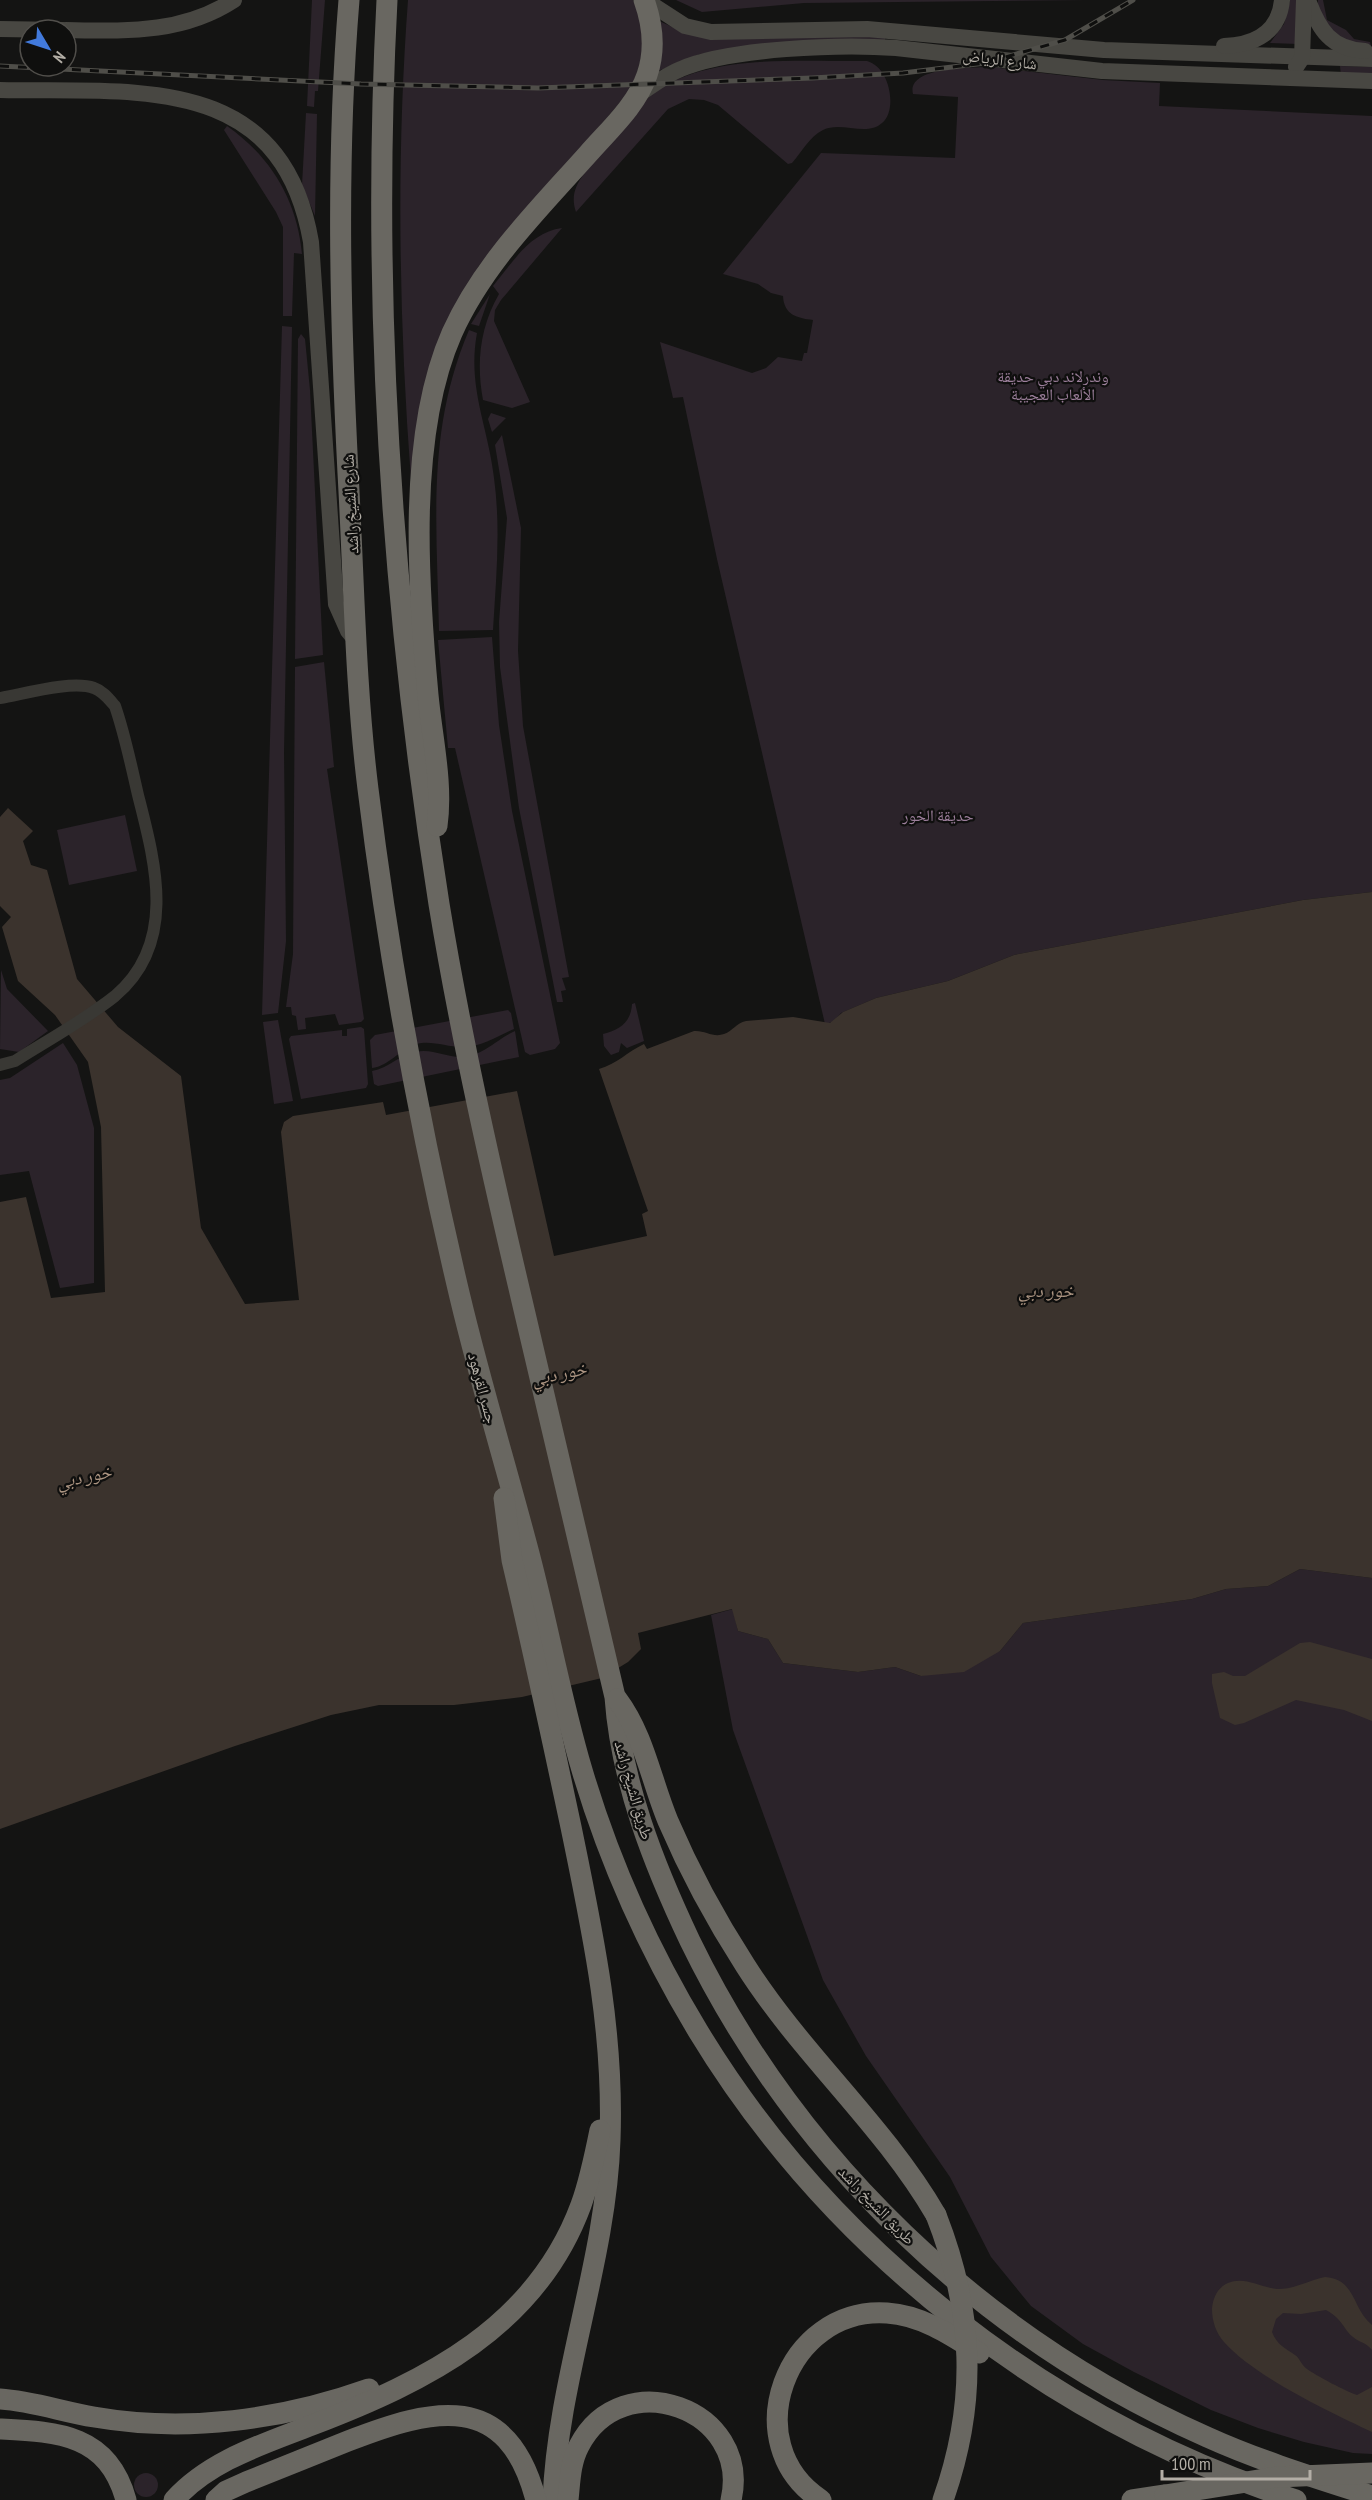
<svg xmlns="http://www.w3.org/2000/svg" width="1372" height="2500" font-family="'PT Sans Narrow','Noto Naskh Arabic',sans-serif">
	<rect width="100%" height="100%" fill="#141413"/>
	<!-- green -->
	<g fill="#2b232a">
		<path d="M 312,0 L 325,0 L 318,91 L 315,91 L 314,107 L 307,106 Z"/>
		<path d="M 408,0 L 633,0 C 649,33 644,58 630,91 L 478,267 L 411,480 C 399,321 396,160 408,0 Z"/>
		<path d="M 676,0 L 1088,0 L 804,3 L 702,12 Z"/>
		<path d="M 1290,0 L 1300,0 L 1298,44 L 1270,43 L 1284,24 Z"/>
		<path d="M 1318,0 L 1323,0 L 1327,20 L 1346,30 L 1354,39 L 1370,42 L 1372,49 L 1341,44 L 1318,11 Z"/>
		<path d="M 659,21 L 684,32 L 885,36 L 885,41 L 700,54 L 658,71 Z"/>
		<path d="M 867,61 C 890,67 898,110 882,123 C 867,137 841,121 823,130 C 810,136 801,153 792,163 L 788,164 L 718,105 L 704,100 L 689,99 L 668,109 L 576,212 C 567,187 587,171 602,153 C 617,134 631,113 649,97 C 702,52 801,62 867,61 Z"/>
		<path d="M 1340,66 L 1372,67 L 1372,77 L 1341,76 Z"/>
		<path d="M 991,67 L 1103,80 L 1160,83 L 1159,106 L 1372,116 L 1372,892 L 1303,900 L 1014,955 L 948,981 L 876,998 L 841,1013 L 833,1022 L 825,1024 L 717,559 L 683,397 L 673,398 L 660,342 L 752,373 L 766,368 L 778,357 L 802,361 L 804,353 L 807,353 L 813,320 C 797,318 784,315 783,296 L 771,293 L 758,284 L 723,274 L 821,153 L 955,158 L 958,97 L 913,94 C 906,66 973,68 991,67 Z"/>
		<path d="M 306,113 L 317,114 L 315,216 L 302,185 Z"/>
		<path d="M 227,126 C 271,157 297,200 302,254 L 294,253 L 292,316 L 283,316 L 283,227 L 276,212 L 224,130 Z"/>
		<path d="M 562,228 L 501,300 L 495,310 L 494,321 L 530,402 L 512,408 L 483,400 C 476,363 480,327 499,294 L 493,286 C 513,262 530,232 562,228 Z"/>
		<path d="M 490,294 L 479,326 L 471,324 Z"/>
		<path d="M 282,326 L 292,327 L 284,752 L 286,941 L 278,1013 L 262,1015 Z"/>
		<path d="M 469,330 L 477,333 C 467,387 488,426 494,478 C 501,529 496,579 493,630 L 439,631 C 437,525 426,431 469,330 Z"/>
		<path d="M 301,334 L 305,339 L 310,390 L 323,655 L 295,659 L 298,339 Z"/>
		<path d="M 491,413 L 506,418 L 492,432 L 488,419 Z"/>
		<path d="M 502,435 L 521,528 L 518,651 L 523,726 L 569,977 L 562,978 L 566,990 L 561,991 L 563,1002 L 557,1002 L 519,808 L 500,667 L 499,622 L 507,518 L 495,445 Z"/>
		<path d="M 492,637 L 499,725 L 512,811 L 560,1043 L 555,1049 L 530,1055 L 525,1052 L 455,748 L 448,748 L 438,640 Z"/>
		<path d="M 324,662 L 334,767 L 327,769 L 364,1019 L 361,1022 L 339,1025 L 335,1014 L 305,1018 L 306,1029 L 298,1030 L 296,1016 L 292,1015 L 291,1007 L 286,1007 L 293,954 L 295,667 Z"/>
		<path d="M 125,815 L 137,871 L 69,885 L 57,830 Z"/>
		<path d="M 1,970 L 7,989 L 48,1031 L 19,1052 L 0,1049 Z"/>
		<path d="M 635,1003 L 644,1041 L 627,1048 L 621,1043 L 619,1052 L 611,1055 L 604,1046 L 603,1034 C 620,1030 631,1022 632,1004 Z"/>
		<path d="M 508,1010 L 511,1013 L 514,1029 C 497,1036 482,1047 462,1047 C 446,1047 432,1040 416,1044 C 399,1050 389,1066 372,1068 L 370,1040 L 375,1035 Z"/>
		<path d="M 278,1020 L 293,1101 L 274,1104 L 263,1022 Z"/>
		<path d="M 361,1027 L 364,1029 L 368,1084 L 366,1088 L 301,1099 L 289,1039 L 291,1036 L 342,1030 L 342,1036 L 347,1036 L 347,1029 Z"/>
		<path d="M 515,1031 L 519,1057 L 378,1086 L 374,1084 L 372,1071 C 389,1068 399,1055 415,1052 C 432,1048 444,1057 461,1057 C 484,1056 495,1040 515,1031 Z"/>
		<path d="M 63,1043 L 77,1065 L 94,1128 L 94,1283 L 60,1288 L 29,1171 L 0,1175 L 0,1080 L 10,1078 Z"/>
		<path d="M 1300,1569 L 1372,1578 L 1372,2454 L 1353,2453 L 1304,2442 L 1258,2428 L 1211,2410 L 1134,2372 L 1083,2344 L 1031,2306 L 991,2257 L 950,2177 L 866,2056 L 823,1980 L 733,1730 L 711,1615 L 733,1609 L 738,1631 L 768,1639 L 783,1663 L 858,1672 L 895,1667 L 921,1676 L 1000,1651 L 1023,1623 L 1192,1599 L 1226,1589 L 1268,1586 Z"/>
		<circle cx="146" cy="2485" r="12"/>
	</g>
	<!-- water -->
	<g fill="#3b332d">
		<path d="M 8,808 L 33,831 L 23,841 L 31,865 L 47,870 L 77,979 L 118,1027 L 181,1076 L 201,1228 L 245,1304 L 299,1300 L 281,1132 L 284,1122 L 293,1116 L 383,1102 L 386,1115 L 517,1091 L 554,1256 L 647,1236 L 642,1214 L 648,1211 L 599,1069 C 617,1064 627,1052 644,1044 L 647,1049 L 694,1031 C 705,1030 713,1038 724,1034 C 733,1031 736,1023 746,1021 L 793,1017 L 830,1023 L 843,1012 L 876,998 L 948,981 L 1014,955 L 1303,900 L 1372,892 L 1372,1578 L 1300,1569 L 1268,1586 L 1226,1589 L 1192,1599 L 1023,1623 L 1000,1651 L 964,1672 L 921,1676 L 895,1667 L 858,1672 L 783,1663 L 768,1639 L 738,1631 L 732,1609 L 638,1633 L 641,1649 L 628,1662 L 602,1678 L 522,1697 L 454,1705 L 379,1705 L 331,1715 L 235,1746 L 0,1829 L 0,1202 L 26,1197 L 51,1298 L 105,1292 L 101,1127 L 88,1062 L 55,1015 L 18,981 L 2,927 L 11,917 L 0,906 L 0,817 Z"/>
		<path d="M 1310,1642 L 1372,1659 L 1372,1721 L 1344,1710 L 1296,1700 L 1244,1723 L 1235,1725 L 1220,1718 L 1212,1683 L 1212,1674 L 1224,1672 L 1233,1676 L 1245,1676 L 1300,1643 Z"/>
		<path d="M 1325,2277 C 1356,2279 1352,2309 1372,2325 L 1372,2350 C 1366,2342 1360,2343 1353,2337 C 1343,2329 1343,2319 1326,2310 L 1301,2314 L 1283,2313 L 1276,2319 L 1272,2332 C 1277,2345 1285,2348 1295,2355 C 1300,2358 1301,2365 1307,2369 C 1315,2375 1347,2392 1357,2395 L 1372,2387 L 1372,2432 C 1330,2412 1255,2377 1224,2342 C 1216,2333 1212,2321 1212,2309 C 1213,2298 1217,2288 1228,2283 C 1244,2276 1260,2287 1277,2289 C 1292,2290 1310,2280 1325,2277 Z"/>
	</g>
	<g fill="none" stroke-linecap="round" stroke-linejoin="round">
		<!-- street -->
		<path stroke="#393834" stroke-width="12" d="M 0,698 C 24,694 72,680 94,688 C 103,691 109,699 115,706 C 125,735 131,765 138,795 C 155,862 178,943 115,996 C 85,1020 48,1040 15,1061 L 0,1065"/>
		<!-- secondary -->
		<g stroke="#484742" stroke-width="16">
			<path d="M 645,0 L 685,26 L 711,32 L 867,29 L 1104,50 L 1372,59"/>
			<path d="M 1308,0 C 1319,30 1331,49 1365,51"/>
			<path d="M 0,29 L 63,30"/>
			<path d="M 66,30 C 126,31 182,34 234,0"/>
			<path d="M 1224,46 C 1254,45 1279,33 1282,0"/>
			<path d="M 1296,67 L 1302,58 L 1304,0"/>
			<path d="M 0,90 C 133,93 281,70 311,242 L 336,604 L 348,631 L 357,642"/>
			<path d="M 638,95 C 652,86 665,75 681,69 C 730,48 841,44 896,48 L 1102,71 L 1372,81"/>
		</g>
		<!-- highway -->
		<g stroke="#696761" stroke-width="21">
			<path d="M 349,0 C 336,158 340,315 348,473 C 354,578 355,684 368,789 C 389,960 420,1129 460,1297 C 480,1381 505,1463 527,1546 C 547,1620 560,1696 582,1770 C 609,1861 649,1950 698,2031 C 832,2252 1051,2421 1296,2500"/>
			<path d="M 387,0 C 371,302 392,606 439,904 C 461,1038 491,1169 522,1301 C 553,1433 584,1565 615,1697 C 621,1782 654,1865 690,1941 C 797,2161 983,2338 1207,2437 C 1260,2461 1316,2478 1372,2496"/>
			<path d="M 437,826 C 443,783 432,738 428,695 C 418,586 407,435 452,333 C 483,264 538,210 588,154 C 608,131 637,105 647,75 C 656,49 653,25 644,0"/>
			<path d="M 504,1498 L 512,1560 C 533,1649 552,1738 571,1827 C 593,1934 614,2031 610,2140 C 606,2262 558,2377 553,2500"/>
			<path d="M 617,1699 C 644,1735 651,1780 668,1821 C 689,1870 716,1920 745,1965 C 802,2055 883,2124 936,2215"/>
			<path d="M 0,2399 C 32,2401 63,2412 94,2417 C 186,2433 282,2420 369,2389"/>
			<path d="M 0,2429 C 58,2432 108,2434 126,2500"/>
			<path d="M 174,2500 C 210,2460 264,2444 312,2425 C 427,2381 536,2327 581,2205 C 590,2180 595,2155 600,2130"/>
			<path d="M 216,2500 L 226,2491 L 246,2482 C 280,2468 314,2455 348,2441 C 433,2408 507,2389 536,2500"/>
			<path d="M 568,2500 C 570,2482 570,2463 579,2446 C 622,2362 752,2409 731,2500"/>
			<path d="M 821,2500 C 735,2444 786,2306 887,2313 C 921,2315 951,2335 979,2353"/>
			<path d="M 1132,2500 L 1165,2495"/>
		</g>
		<!-- rail casing -->
		<g stroke="#4f4e49" stroke-width="5">
			<path id="rail" d="M 0,66 L 361,84 L 538,88 L 812,78 L 903,73 L 985,63 L 1065,40 L 1133,0"/>
		</g>
		<!-- rail -->
		<use href="#rail" stroke="#0f0f0e" stroke-width="3" stroke-dasharray="9" stroke-linecap="butt"/>
		<!-- highway-bridge -->
		<g stroke="#696761" stroke-width="21">
			<path d="M 936,2215 C 974,2312 978,2401 943,2500"/>
			<path d="M 1165,2495 L 1277,2477 L 1372,2473"/>
		</g>
	</g>
	<g text-anchor="middle" stroke-width="4.5" stroke-linejoin="round" paint-order="stroke">
		<!-- street labels -->
		<g font-size="16" fill="#b3aea6" stroke="#0f0f0e">
			<text transform="translate(1000 59) rotate(7)" y="6">شارع الرياض</text>
			<text transform="translate(350 504) rotate(-93)" y="6">شارع الشيخ راشد</text>
			<text transform="translate(483 1388) rotate(75)" y="6">جسر القرهود</text>
			<text transform="translate(634 1790) rotate(74)" y="6">طريق الشيخ راشد</text>
			<text transform="translate(877 2205) rotate(46)" y="6">طريق الشيخ راشد</text>
		</g>
		<!-- park labels -->
		<g font-size="16" fill="#9c7f9b" stroke="#0f0f0e">
			<text x="1053" y="382">وندرلاند دبي حديقة<tspan x="1053" dy="18">الألعاب العجيبة</tspan></text>
			<text x="938" y="821">حديقة الخور</text>
		</g>
		<!-- water labels -->
		<g font-size="18" font-style="italic" fill="#aa9380" stroke="#0f0f0e">
			<text x="1046" y="1297">خور دبي</text>
			<text transform="translate(559 1374) rotate(-12)" y="6">خور دبي</text>
			<text transform="translate(84 1477) rotate(-12)" y="6">خور دبي</text>
		</g>
	</g>
	<!-- north arrow -->
	<g transform="translate(48 48) rotate(129)"><circle r="28" fill="#0f0f0e" stroke="#514f4b" stroke-width="1.5"/>
	<path d="M0-4.5L10 22L0 15L-10 22Z" fill="#427adc"/>
	<text y="-9" font-size="16" font-weight="bold" text-anchor="middle" fill="#b3aea6">N</text>
	</g>
	<!-- scale -->
	<path d="M1162 2470v9h148v-9" fill="none" stroke="#b3aea6" stroke-width="3"/>
	<text x="1171" y="2470" font-size="18" fill="#b3aea6" stroke="#0f0f0e" stroke-width="4.5" paint-order="stroke">100 m</text>
</svg>
